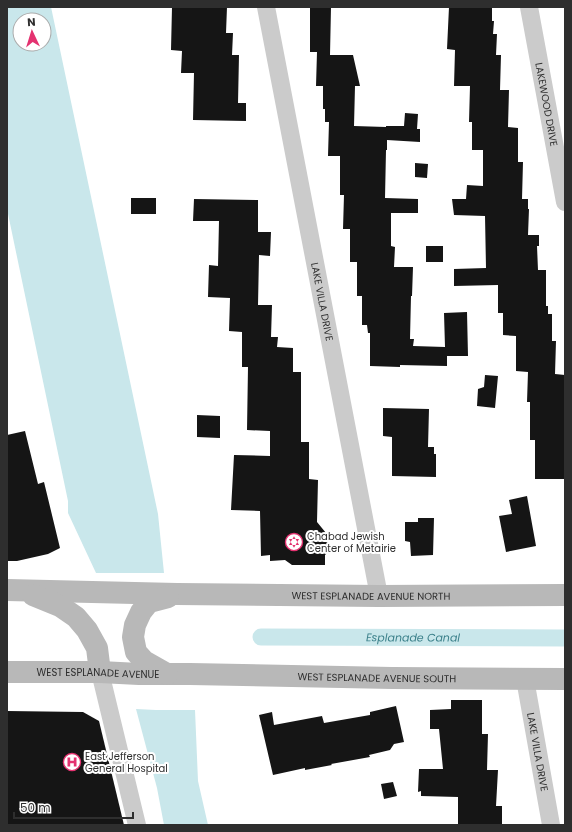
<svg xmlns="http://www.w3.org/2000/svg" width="572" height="832" font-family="Poppins,sans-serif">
	<rect width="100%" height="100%" fill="#fff"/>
	<!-- water -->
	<g fill="#c9e7eb" fill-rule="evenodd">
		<path d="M 7,7 L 51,7 L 158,514 L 164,573 L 96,573 L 68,513 L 68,501 L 7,209 ZM 20,20 L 44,20 L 44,44 L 20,44 Z"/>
		<path d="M 136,709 L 156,710 L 195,710 L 198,781 L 208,825 L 164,825 L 157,788 Z"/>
	</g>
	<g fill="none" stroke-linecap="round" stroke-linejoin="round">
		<!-- canal -->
		<path stroke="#c9e7eb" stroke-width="17" id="s1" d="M 261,637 L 565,638"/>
	</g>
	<!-- building -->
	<g fill="#151515">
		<path d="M 172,7 L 227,7 L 226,33 L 233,33 L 232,55 L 239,55 L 238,103 L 246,103 L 246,121 L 193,120 L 194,73 L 181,73 L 182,51 L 171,50 Z"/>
		<path d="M 310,7 L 331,7 L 330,55 L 353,55 L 360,86 L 355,86 L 354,126 L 386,127 L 386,126 L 404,126 L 405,113 L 418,114 L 417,129 L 420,129 L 420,142 L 387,140 L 387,150 L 386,150 L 385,198 L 418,199 L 418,213 L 391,213 L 391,246 L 395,247 L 394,267 L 413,267 L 412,296 L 411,296 L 410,339 L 414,339 L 413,346 L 445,347 L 444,313 L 467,312 L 468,356 L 447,356 L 447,366 L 400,365 L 400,367 L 370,366 L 370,333 L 368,333 L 367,325 L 362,325 L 362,296 L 357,296 L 357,262 L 350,262 L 350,229 L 343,229 L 344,195 L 340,195 L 340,156 L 328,156 L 329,122 L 325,122 L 325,109 L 323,109 L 323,86 L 316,86 L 317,52 L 310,52 Z"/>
		<path d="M 449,7 L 492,7 L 492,21 L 494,21 L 493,34 L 497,34 L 496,55 L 501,55 L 500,90 L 509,90 L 508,127 L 518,128 L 518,162 L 523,162 L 522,199 L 528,199 L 528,209 L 529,209 L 528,235 L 539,235 L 539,246 L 537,246 L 538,270 L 546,270 L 546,306 L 548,306 L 548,314 L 552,314 L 552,341 L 556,341 L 555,374 L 565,375 L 565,479 L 535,479 L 535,440 L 530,440 L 530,402 L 527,402 L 528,372 L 516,371 L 516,336 L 503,335 L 503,313 L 498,313 L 498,285 L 454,286 L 454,269 L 486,268 L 485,216 L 454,215 L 452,199 L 466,199 L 467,185 L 483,186 L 483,150 L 472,150 L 472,122 L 469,122 L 470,86 L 454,86 L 455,50 L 447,49 Z"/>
		<path d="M 415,163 L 428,164 L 427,178 L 415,177 Z"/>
		<rect x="131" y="198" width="25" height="16"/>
		<path d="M 194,199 L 258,200 L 258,232 L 271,232 L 270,256 L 259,255 L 258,305 L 272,305 L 271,337 L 278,337 L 277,347 L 293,348 L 293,372 L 301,372 L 301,442 L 309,442 L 309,479 L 318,480 L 317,522 L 326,533 L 325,540 L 330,545 L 330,550 L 325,555 L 325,565 L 292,565 L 285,560 L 270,561 L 270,555 L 261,556 L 260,511 L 231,510 L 234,455 L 270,456 L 270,431 L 247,430 L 248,367 L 242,367 L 242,332 L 229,331 L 230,298 L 208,297 L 209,265 L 218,266 L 219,221 L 193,221 Z"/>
		<rect x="426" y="246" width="17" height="16"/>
		<path d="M 485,375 L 498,376 L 495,408 L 477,406 L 478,389 L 484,387 Z"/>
		<path d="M 383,408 L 429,409 L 428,447 L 434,447 L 434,454 L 436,454 L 436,477 L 392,476 L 392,437 L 383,436 Z"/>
		<path d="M 197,415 L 220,416 L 220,438 L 197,437 Z"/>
		<path d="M 25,431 L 38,484 L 44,482 L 60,548 L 48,554 L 17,561 L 7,561 L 7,435 Z"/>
		<path d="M 527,496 L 536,546 L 506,552 L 499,516 L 512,514 L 509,500 Z"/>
		<path d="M 418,518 L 434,518 L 433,555 L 411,556 L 410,542 L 405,541 L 405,522 L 418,522 Z"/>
		<path d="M 451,700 L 482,700 L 482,734 L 488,734 L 487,770 L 498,770 L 496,806 L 502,806 L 502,825 L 458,825 L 458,797 L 421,796 L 421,791 L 418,792 L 419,769 L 443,769 L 439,729 L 430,729 L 430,710 L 451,709 Z"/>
		<path d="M 396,706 L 404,742 L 394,744 L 390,750 L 369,755 L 370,757 L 331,764 L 332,765 L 305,770 L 305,768 L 273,775 L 259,715 L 272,712 L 274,725 L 322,716 L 324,723 L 370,715 L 370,712 Z"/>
		<path d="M 7,711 L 83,712 L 99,721 L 124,825 L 7,825 Z"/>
		<path d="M 393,782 L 397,796 L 384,799 L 381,784 Z"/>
	</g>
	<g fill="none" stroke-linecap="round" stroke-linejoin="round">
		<!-- minor -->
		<g stroke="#cbcbcb" stroke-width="18">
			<path id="s2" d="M 266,7 L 379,596"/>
			<path id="s3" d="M 529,7 L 565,202"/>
			<path d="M 100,672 L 137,825"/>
			<path id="s4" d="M 525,679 L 551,825"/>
		</g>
		<!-- secondary -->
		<g stroke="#b8b8b8" stroke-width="22">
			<path id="s5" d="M 7,590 L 177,594 L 379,596 L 565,595"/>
			<path d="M 33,595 L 60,606 L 76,617 L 87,630 L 97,648 L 100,672"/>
			<path id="s6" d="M 7,672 L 100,672 L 139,674 L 190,674 L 392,678 L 565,679"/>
			<path d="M 167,674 L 144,661 L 136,652 L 133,637 L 135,625 L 141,612 L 149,602 L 168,597"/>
		</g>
	</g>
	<!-- icons -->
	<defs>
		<g id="synagogue-ring" transform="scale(0.9)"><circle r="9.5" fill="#fff" stroke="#e43270" stroke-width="1.5"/><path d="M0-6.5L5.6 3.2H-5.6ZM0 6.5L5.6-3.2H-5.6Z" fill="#e43270"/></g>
		<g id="hospital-ring" transform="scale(0.9)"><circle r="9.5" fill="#fff" stroke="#e43270" stroke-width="1.5"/><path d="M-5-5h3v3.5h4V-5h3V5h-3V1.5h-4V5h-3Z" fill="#e43270"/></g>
	</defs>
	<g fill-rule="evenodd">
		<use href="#synagogue-ring" x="294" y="542"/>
		<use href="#hospital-ring" x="72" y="762"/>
	</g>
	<g text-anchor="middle" stroke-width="4" stroke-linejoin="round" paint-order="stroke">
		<!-- street labels -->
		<g font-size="10" fill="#2e2e2e" stroke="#fff">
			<text dy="4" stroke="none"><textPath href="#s3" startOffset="99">LAKEWOOD DRIVE</textPath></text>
			<text dy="4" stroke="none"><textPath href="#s2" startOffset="300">LAKE VILLA DRIVE</textPath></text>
			<text dy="4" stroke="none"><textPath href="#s5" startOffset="364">WEST ESPLANADE AVENUE NORTH</textPath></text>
			<text dy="4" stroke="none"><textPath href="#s6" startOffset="91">WEST ESPLANADE AVENUE</textPath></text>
			<text dy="4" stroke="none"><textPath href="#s6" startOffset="370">WEST ESPLANADE AVENUE SOUTH</textPath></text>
			<text dy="4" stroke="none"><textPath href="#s4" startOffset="74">LAKE VILLA DRIVE</textPath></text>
		</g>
		<!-- poi labels -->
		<g font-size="10" fill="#2e2e2e" stroke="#fff" text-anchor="start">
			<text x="307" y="540">Chabad Jewish<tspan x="307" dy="12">Center of Metairie</tspan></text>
			<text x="85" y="760">East Jefferson<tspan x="85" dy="12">General Hospital</tspan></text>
		</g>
		<!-- water labels -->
		<g font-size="11" font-style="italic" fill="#3b808a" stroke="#fff">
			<text dy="4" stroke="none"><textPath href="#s1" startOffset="152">Esplanade Canal</textPath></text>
		</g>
	</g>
	<!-- border -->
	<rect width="572" height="832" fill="none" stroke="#2e2e2e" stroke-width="16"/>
	<!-- north arrow -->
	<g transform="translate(32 32) rotate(356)"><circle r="19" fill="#ffffff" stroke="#ababab"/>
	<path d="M0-3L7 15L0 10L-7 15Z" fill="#e43270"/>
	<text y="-6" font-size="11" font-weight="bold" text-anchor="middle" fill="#2e2e2e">N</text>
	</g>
	<!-- scale -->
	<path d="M14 812v6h119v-6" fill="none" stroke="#2e2e2e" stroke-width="2"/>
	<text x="20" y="812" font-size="12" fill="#2e2e2e" stroke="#ffffff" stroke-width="3" paint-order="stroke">50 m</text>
</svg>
